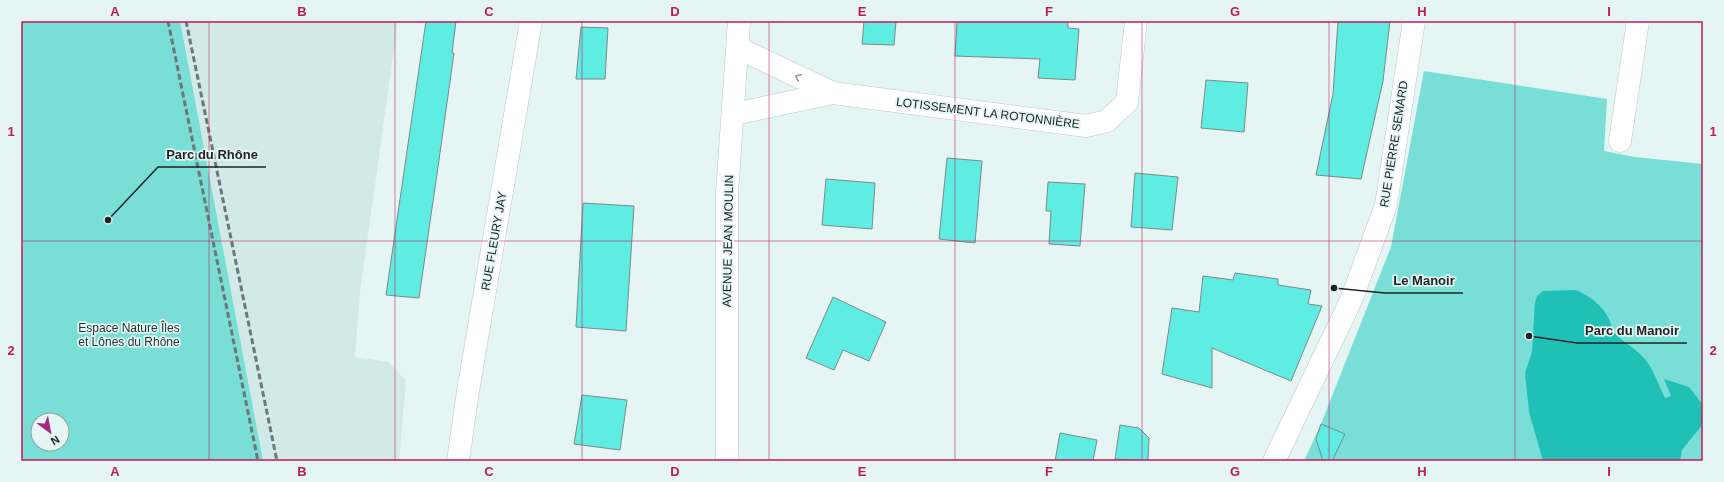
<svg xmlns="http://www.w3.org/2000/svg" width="1724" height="482" font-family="Helvetica,sans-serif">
	<rect width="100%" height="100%" fill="#e5f5f3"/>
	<!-- built -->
	<path fill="#d1eae8" d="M 157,21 L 398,21 L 360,292 L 355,357 L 389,362 L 406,381 L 399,461 L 243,461 Z"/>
	<!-- green -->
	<g fill="#78ded6" fill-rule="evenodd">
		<path d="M 21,21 L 180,21 L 263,461 L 21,461 ZM 38,420 L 62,420 L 62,444 L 38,444 Z"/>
		<path d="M 1424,71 L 1607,99 L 1604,151 L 1635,157 L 1703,164 L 1703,461 L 1304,461 L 1321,424 L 1391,247 Z"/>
	</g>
	<!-- water -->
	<path fill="#20c0b7" d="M 1575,290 C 1588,294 1603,306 1609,319 C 1611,323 1611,327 1613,331 C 1621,341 1632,346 1641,355 C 1653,366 1658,384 1665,398 L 1671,396 L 1664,379 L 1689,387 L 1703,405 L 1703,424 L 1682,450 L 1680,461 L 1543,461 L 1529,412 L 1525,373 L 1532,352 L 1535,302 L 1537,296 L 1543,291 Z"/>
	<!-- building -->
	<g fill="#5fece2" stroke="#7c8b89">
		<path d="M 426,21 L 456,21 L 452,53 L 454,53 L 438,167 L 419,298 L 386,295 Z"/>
		<path d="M 864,21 L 896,21 L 894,45 L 862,44 Z"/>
		<path d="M 957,21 L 1068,21 L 1068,28 L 1079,29 L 1075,80 L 1038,78 L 1040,59 L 955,56 Z"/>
		<path d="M 1338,21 L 1390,21 L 1383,81 L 1361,179 L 1316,175 L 1333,94 Z"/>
		<path d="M 581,27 L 608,28 L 605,79 L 576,79 Z"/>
		<path d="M 1206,80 L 1248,83 L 1244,132 L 1201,128 Z"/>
		<path d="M 947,158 L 982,161 L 975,243 L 939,239 Z"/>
		<path d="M 1135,173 L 1178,177 L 1172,230 L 1131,227 Z"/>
		<path d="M 826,179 L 875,183 L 872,229 L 822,225 Z"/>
		<path d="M 1048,182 L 1085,184 L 1080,246 L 1049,244 L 1051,211 L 1046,211 Z"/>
		<path d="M 583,203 L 634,206 L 626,331 L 576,327 Z"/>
		<path d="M 1235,273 L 1278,279 L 1278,285 L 1311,290 L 1308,304 L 1322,306 L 1291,381 L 1212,348 L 1212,388 L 1162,374 L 1172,308 L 1199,312 L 1203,276 L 1233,280 Z"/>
		<path d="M 833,297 L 886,322 L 869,361 L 843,350 L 834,370 L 806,358 Z"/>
		<path d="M 582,395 L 627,400 L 620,450 L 574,444 Z"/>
		<path d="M 1321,424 L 1345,434 L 1332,461 L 1323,461 L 1316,439 Z"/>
		<path d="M 1120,425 L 1139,428 L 1149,438 L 1148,461 L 1115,459 Z"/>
		<path d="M 1060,433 L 1097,440 L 1093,461 L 1055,461 Z"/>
	</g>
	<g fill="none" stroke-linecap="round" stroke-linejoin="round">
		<!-- street casing -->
		<g stroke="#b9c9c8" stroke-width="23">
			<g id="street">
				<path d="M 738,48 L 833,93 L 1086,126 L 1107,121 L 1127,102 L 1136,21"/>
				<path d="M 734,114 L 833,93"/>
				<path d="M 1620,141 L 1638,21"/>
				<path d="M 458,461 L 468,391 L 531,21"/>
				<path d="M 1274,461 L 1352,298 L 1386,205 L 1414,21"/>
			</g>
		</g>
		<!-- secondary casing -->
		<g stroke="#b9c9c8" stroke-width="23">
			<path id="secondary" d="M 727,461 L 727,193 L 739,21"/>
		</g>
		<!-- street -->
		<use href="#street" stroke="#fff" stroke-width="22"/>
		<!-- secondary -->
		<use href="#secondary" stroke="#fff" stroke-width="22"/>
		<!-- rail -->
		<g stroke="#6d7776" stroke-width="3" stroke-dasharray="6 3" stroke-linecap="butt">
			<path d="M 168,21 L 258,461"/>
			<path d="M 186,21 L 277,461"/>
		</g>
	</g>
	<!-- one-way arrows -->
	<defs><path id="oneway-chevron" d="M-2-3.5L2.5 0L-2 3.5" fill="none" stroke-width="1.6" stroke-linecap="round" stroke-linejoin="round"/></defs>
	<use stroke="#999c9c" href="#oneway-chevron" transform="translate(798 77) rotate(-155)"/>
	<!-- grid -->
	<path fill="none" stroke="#c2185b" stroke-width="1" stroke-opacity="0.55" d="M 209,21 L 209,461M 395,21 L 395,461M 582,21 L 582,461M 769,21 L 769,461M 955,21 L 955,461M 1142,21 L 1142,461M 1329,21 L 1329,461M 1515,21 L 1515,461M 21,241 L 1703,241"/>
	<g text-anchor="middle" stroke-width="3.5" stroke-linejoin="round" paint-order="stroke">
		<!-- street labels -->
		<g font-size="12" fill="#1d2322" stroke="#e5f5f3">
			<text transform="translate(988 113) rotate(7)" y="4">LOTISSEMENT LA ROTONNIÈRE</text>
			<text transform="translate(1394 144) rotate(-81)" y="4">RUE PIERRE SEMARD</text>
			<text transform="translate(494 241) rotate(-80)" y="4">RUE FLEURY JAY</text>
			<text transform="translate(728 241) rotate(-89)" y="4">AVENUE JEAN MOULIN</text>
		</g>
		<!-- park labels -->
		<g font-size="12" fill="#1c3432" stroke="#e5f5f3">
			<text x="129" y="332">Espace Nature Îles<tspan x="129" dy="14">et Lônes du Rhône</tspan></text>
		</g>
	</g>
	<!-- callouts -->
	<path fill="none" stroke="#1d2322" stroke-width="1.5" d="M108 220L158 167H266M1334 288L1385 293H1463M1529 336L1577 343H1687"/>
	<g fill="#1d2322" stroke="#e5f5f3" stroke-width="1.5">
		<circle cx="108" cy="220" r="4"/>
		<circle cx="1334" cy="288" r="4"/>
		<circle cx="1529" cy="336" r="4"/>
	</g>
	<g font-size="13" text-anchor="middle" font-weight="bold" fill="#1d2322" stroke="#e5f5f3" stroke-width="3.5" stroke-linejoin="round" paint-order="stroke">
		<text x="212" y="159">Parc du Rhône</text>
		<text x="1424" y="285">Le Manoir</text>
		<text x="1632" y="335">Parc du Manoir</text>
	</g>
	<!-- border -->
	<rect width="1724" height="482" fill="none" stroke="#e5f5f3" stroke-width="44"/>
	<!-- north arrow -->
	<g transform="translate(50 432) rotate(148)"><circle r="19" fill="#e5f5f3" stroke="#95a19f"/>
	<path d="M0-3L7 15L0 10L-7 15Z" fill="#a02b85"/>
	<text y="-6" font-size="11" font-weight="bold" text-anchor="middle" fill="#1d2322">N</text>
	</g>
	<rect x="22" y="22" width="1680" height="438" fill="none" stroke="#c2185b" stroke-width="1.5"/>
	<g font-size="13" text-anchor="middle" font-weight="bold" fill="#c2185b">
		<text x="115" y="16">A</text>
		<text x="302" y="16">B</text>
		<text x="489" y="16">C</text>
		<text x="675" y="16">D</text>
		<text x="862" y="16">E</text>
		<text x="1049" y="16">F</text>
		<text x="1235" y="16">G</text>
		<text x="1422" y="16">H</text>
		<text x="1609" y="16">I</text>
		<text x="11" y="136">1</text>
		<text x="1713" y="136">1</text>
		<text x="11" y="355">2</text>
		<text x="1713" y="355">2</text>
		<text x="115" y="476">A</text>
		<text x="302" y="476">B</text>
		<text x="489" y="476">C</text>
		<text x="675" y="476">D</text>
		<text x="862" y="476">E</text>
		<text x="1049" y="476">F</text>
		<text x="1235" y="476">G</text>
		<text x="1422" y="476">H</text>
		<text x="1609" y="476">I</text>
	</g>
</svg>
